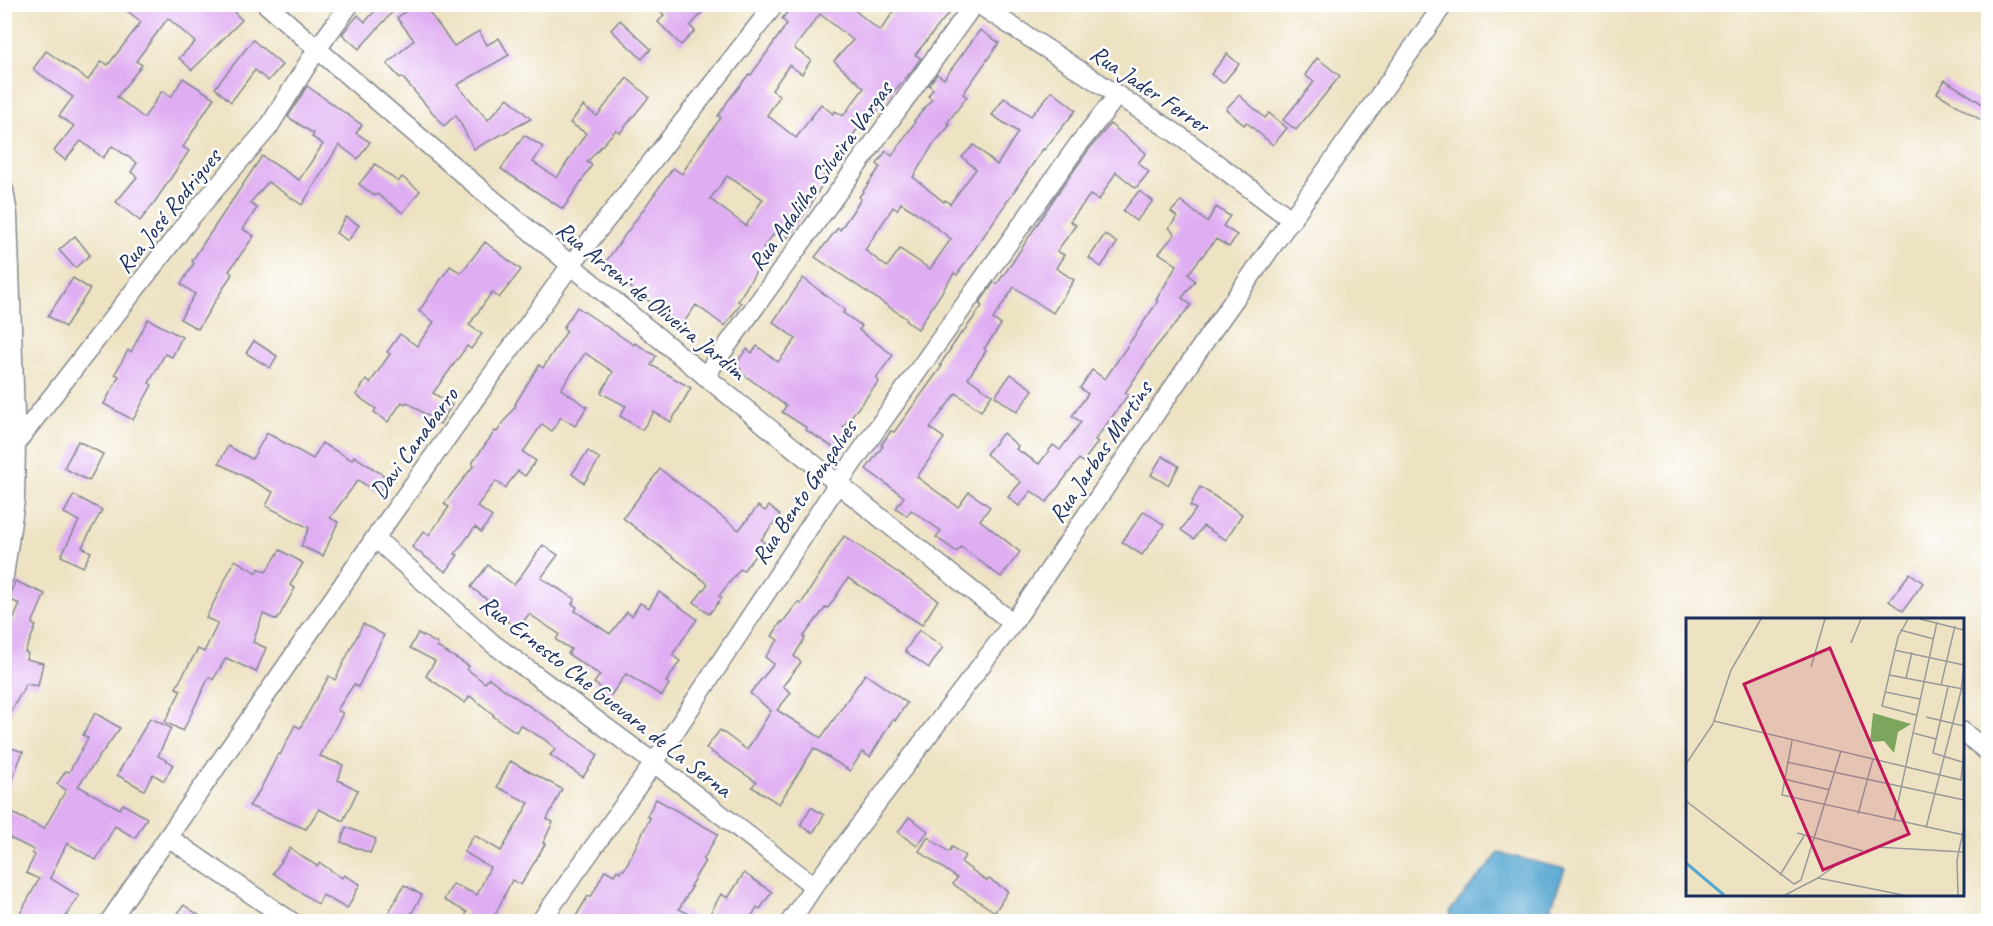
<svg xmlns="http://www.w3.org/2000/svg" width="1993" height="926" font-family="Caveat,sans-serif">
	<rect width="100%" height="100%" fill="#fff"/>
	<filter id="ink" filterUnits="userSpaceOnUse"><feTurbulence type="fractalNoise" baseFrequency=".0167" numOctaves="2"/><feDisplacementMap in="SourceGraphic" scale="12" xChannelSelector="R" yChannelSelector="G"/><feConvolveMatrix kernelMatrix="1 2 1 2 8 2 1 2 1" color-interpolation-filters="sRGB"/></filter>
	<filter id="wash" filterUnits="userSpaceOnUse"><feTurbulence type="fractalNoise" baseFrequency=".008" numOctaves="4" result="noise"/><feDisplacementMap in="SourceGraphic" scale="24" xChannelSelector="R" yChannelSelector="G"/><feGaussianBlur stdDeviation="1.35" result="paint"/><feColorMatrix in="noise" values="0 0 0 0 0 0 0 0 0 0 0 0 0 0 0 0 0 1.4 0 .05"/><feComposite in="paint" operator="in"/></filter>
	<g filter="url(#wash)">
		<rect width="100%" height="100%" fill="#ede2c2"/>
		<!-- water -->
		<path fill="#55a6d0" stroke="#386a97" stroke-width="1.5" d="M 1499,853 L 1565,869 L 1546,921 L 1452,921 L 1450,911 Z"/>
		<g id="blocks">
			<!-- building -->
			<g fill="#dfadf2" fill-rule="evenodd">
				<path d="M 119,4 L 213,4 L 223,13 L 229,7 L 242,20 L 192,70 L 179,58 L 195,42 L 168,18 L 136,61 L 142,65 L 117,97 L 144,118 L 162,91 L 171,97 L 183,78 L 214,98 L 183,147 L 189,151 L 154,203 L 140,221 L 116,202 L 137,177 L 131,172 L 137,163 L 112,146 L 103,158 L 81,141 L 65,160 L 54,151 L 74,126 L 59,116 L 73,97 L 33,69 L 46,51 L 88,80 L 102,61 L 108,65 L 141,22 Z"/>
				<path d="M 381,4 L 399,5 L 359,49 L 342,34 L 358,15 L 365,22 Z"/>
				<path d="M 415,4 L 423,4 L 454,46 L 479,31 L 487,45 L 499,38 L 509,55 L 457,85 L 488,120 L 508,98 L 531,119 L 474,149 L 456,115 L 444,126 L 402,77 L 400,78 L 387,64 L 414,40 L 397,18 Z"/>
				<path d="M 654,4 L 710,4 L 690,26 L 695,31 L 681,45 L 658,22 L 664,15 Z"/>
				<path d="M 793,4 L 847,4 L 880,31 L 899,4 L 956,4 L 915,55 L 921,58 L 911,72 L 863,126 L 861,124 L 823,177 L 825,179 L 810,206 L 787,238 L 776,231 L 763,248 L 768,252 L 738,301 L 741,303 L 725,326 L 696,305 L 682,325 L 602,267 L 673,168 L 682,174 L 697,149 L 721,118 L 718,116 L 728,101 L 749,74 L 751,75 L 787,24 L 782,19 ZM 820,14 L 853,40 L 834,61 L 864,88 L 843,116 L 835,111 L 833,114 L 821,104 L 796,138 L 767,115 L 780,96 L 772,90 L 789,65 L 802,74 L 811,60 L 794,48 ZM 727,176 L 763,199 L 746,226 L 710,199 Z"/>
				<path d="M 620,20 L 651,49 L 642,59 L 611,30 Z"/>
				<path d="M 980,30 L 999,43 L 963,94 L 967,97 L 947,123 L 950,125 L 932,146 L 913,177 L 944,202 L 945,200 L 950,204 L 976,169 L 962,157 L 974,145 L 997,165 L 1018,132 L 992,115 L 1004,98 L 1031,116 L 1052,91 L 1076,110 L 1044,150 L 1043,149 L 957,275 L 954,273 L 918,329 L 906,321 L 907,319 L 815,257 L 838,228 L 840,230 L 861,199 L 859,197 L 880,167 L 877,164 L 886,151 L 892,156 L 915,122 L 914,121 L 932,99 L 928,96 L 933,89 L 929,85 L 937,74 L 944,79 ZM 901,203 L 920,215 L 951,239 L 930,269 L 900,249 L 887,267 L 865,250 L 893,207 L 897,210 Z"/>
				<path d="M 253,40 L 282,65 L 268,81 L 255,70 L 231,102 L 215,88 Z"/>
				<path d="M 1227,54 L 1239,64 L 1223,83 L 1211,74 Z"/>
				<path d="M 1317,58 L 1340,76 L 1296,130 L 1283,120 L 1314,82 L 1305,75 Z"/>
				<path d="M 627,78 L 649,97 L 620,133 L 616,130 L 587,162 L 592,165 L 563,209 L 501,169 L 524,135 L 543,147 L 533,162 L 557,178 L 586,133 L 570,123 L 583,106 L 597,116 Z"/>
				<path d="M 1945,80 L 1989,108 L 1989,125 L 1937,93 Z"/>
				<path d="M 307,86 L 362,125 L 356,133 L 370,142 L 358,159 L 339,145 L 302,205 L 268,182 L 250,203 L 257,208 L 243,229 L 254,236 L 229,271 L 232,274 L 198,329 L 180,319 L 195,294 L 181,284 L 194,263 L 192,261 L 205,241 L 262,156 L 299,180 L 323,144 L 312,137 L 314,134 L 288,117 Z"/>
				<path d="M 1239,95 L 1265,118 L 1269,113 L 1287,128 L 1273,145 L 1246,122 L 1244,125 L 1226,109 Z"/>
				<path d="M 1110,124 L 1146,153 L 1138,163 L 1149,172 L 1136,188 L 1116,172 L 1099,200 L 1090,195 L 1070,221 L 1076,225 L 1057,251 L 1064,255 L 1056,268 L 1074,280 L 1053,313 L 1014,287 L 993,319 L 1001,325 L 984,349 L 986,351 L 968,378 L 992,395 L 981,411 L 956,393 L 930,428 L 944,438 L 917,477 L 958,507 L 969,492 L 990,507 L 980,520 L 1020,552 L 1001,577 L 961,547 L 957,552 L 936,537 L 941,531 L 911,510 L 907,516 L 896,508 L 904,497 L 866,469 L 883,446 L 881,445 L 891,431 L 894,432 L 942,366 L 940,365 L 961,333 L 962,334 L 982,306 L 979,304 L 994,282 L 997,284 L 1012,263 L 1053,200 L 1087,152 Z"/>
				<path d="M 375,164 L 398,182 L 402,177 L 420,191 L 403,213 L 377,194 L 375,196 L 359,184 Z"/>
				<path d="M 1139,191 L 1153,201 L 1136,221 L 1123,211 Z"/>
				<path d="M 1181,201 L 1207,222 L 1216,207 L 1230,216 L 1223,226 L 1237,235 L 1229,247 L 1216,239 L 1188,274 L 1195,281 L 1182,298 L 1191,305 L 1156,347 L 1125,393 L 1128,395 L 1095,440 L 1098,442 L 1083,462 L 1079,459 L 1047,502 L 1031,491 L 1019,506 L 1008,497 L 1021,482 L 986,454 L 1003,433 L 1018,446 L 1016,449 L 1039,464 L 1053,445 L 1060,450 L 1081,422 L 1072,416 L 1088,394 L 1080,388 L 1092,370 L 1105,379 L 1158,301 L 1156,300 L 1177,265 L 1159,253 L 1175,234 L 1169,228 L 1177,217 L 1171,212 Z"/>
				<path d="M 346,217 L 359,225 L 348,241 L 336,233 Z"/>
				<path d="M 1105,234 L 1117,243 L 1101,267 L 1089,258 Z"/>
				<path d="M 75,236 L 90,255 L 75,268 L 59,250 Z"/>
				<path d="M 485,242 L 521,270 L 499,298 L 492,292 L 469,325 L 482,334 L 471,349 L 467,346 L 433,393 L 452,405 L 440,424 L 407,402 L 405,404 L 402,402 L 388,422 L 374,412 L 376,409 L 356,395 L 366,380 L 370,383 L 390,354 L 387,352 L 400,334 L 417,346 L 434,322 L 419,311 L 450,266 L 461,273 Z"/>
				<path d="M 73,278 L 90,289 L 65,327 L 48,316 Z"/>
				<path d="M 803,278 L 845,310 L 843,313 L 862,326 L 859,330 L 893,355 L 876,378 L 879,381 L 843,427 L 850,432 L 837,450 L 806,430 L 807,428 L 782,412 L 786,406 L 739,371 L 741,369 L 735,364 L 747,349 L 752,353 L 757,346 L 778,362 L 796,339 L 773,322 Z"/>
				<path d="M 577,307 L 634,345 L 635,343 L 656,356 L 651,365 L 691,388 L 671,422 L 654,412 L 642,430 L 620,416 L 626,406 L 601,393 L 613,372 L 585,353 L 561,389 L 587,407 L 575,426 L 561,417 L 552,431 L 542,424 L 523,452 L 536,461 L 525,476 L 518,471 L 505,488 L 496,481 L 477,506 L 492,517 L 481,532 L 475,527 L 455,554 L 458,555 L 446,572 L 412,547 L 424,531 L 429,535 L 449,507 L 444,504 L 474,465 L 472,463 L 495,431 L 497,432 L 516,405 L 515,404 L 539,365 L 543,368 L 567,331 L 563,328 Z"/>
				<path d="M 148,319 L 182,337 L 172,357 L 165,354 L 149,383 L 152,385 L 133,420 L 104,404 L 119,376 L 115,374 L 128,350 L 131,352 Z"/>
				<path d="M 254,341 L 277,356 L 270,368 L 246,353 Z"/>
				<path d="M 1011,374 L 1033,390 L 1017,412 L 995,396 Z"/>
				<path d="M 267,433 L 313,459 L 322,443 L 352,460 L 354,456 L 388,478 L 378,493 L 358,480 L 330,518 L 338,522 L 323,556 L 301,546 L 309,528 L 266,506 L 273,492 L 219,463 L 228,446 L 252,459 Z"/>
				<path d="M 78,441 L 103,454 L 89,481 L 64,468 Z"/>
				<path d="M 588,451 L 600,459 L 584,483 L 572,474 Z"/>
				<path d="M 1162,456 L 1179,466 L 1168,485 L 1151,475 Z"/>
				<path d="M 660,469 L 739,530 L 758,506 L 765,511 L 769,506 L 780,515 L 761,540 L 765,543 L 743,571 L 740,569 L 719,596 L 722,598 L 709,614 L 694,602 L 708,584 L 623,518 Z"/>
				<path d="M 1200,487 L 1242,514 L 1226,540 L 1203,526 L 1194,539 L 1181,530 L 1196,509 L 1190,506 Z"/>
				<path d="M 74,495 L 102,510 L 82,547 L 91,552 L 83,567 L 61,556 L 79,521 L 64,513 Z"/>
				<path d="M 1144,511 L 1164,525 L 1142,555 L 1122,542 Z"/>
				<path d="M 844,536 L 938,600 L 922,625 L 848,578 L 828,608 L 826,607 L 803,637 L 805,638 L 794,656 L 801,662 L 783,686 L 791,693 L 777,710 L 821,738 L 865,674 L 907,703 L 895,721 L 893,719 L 870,757 L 862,752 L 850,771 L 814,748 L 779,804 L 752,787 L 756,782 L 706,748 L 720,730 L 747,750 L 771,711 L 750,693 L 774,664 L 765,657 L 778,640 L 772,636 L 781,622 L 782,623 L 798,602 L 801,604 Z"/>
				<path d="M 543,545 L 558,555 L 541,578 L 575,599 L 572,604 L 577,607 L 575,611 L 610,634 L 627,612 L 632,616 L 640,603 L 649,608 L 659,592 L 697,619 L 672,655 L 680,661 L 666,682 L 669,684 L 662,696 L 626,674 L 611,695 L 594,683 L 600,675 L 568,654 L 571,649 L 556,640 L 559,634 L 529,614 L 518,629 L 495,612 L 498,608 L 471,587 L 488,565 L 514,585 Z"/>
				<path d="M 280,550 L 303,563 L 290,585 L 295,588 L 277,620 L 263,614 L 253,642 L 266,648 L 256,672 L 226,658 L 213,680 L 209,677 L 183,731 L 165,722 L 181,690 L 176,688 L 184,673 L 198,649 L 204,652 L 218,623 L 206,618 L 235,560 L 257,573 L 259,568 L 266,572 Z"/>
				<path d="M 1910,573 L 1923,583 L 1903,611 L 1889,601 Z"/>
				<path d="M 15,581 L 45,594 L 32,624 L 36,626 L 25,652 L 28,653 L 26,659 L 43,663 L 38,686 L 26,684 L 4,724 L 4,642 L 20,604 L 8,599 Z"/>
				<path d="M 363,624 L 384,635 L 358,687 L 354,684 L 337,710 L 343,713 L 320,756 L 343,765 L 338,780 L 358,790 L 343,821 L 319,809 L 306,829 L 249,806 L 260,790 L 278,754 L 280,755 L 295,725 L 300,728 L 329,676 L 335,680 Z"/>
				<path d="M 919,630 L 943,647 L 929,668 L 905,651 Z"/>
				<path d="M 418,633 L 438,644 L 437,647 L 469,666 L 467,669 L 485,683 L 489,678 L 509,693 L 549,719 L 598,755 L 583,777 L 550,755 L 556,749 L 544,739 L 520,725 L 516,732 L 493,716 L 494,715 L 470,696 L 465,703 L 426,676 L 435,661 L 410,648 Z"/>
				<path d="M 95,713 L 120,728 L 78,786 L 120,809 L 123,804 L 147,818 L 135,838 L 115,826 L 96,860 L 67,843 L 50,878 L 79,896 L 63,921 L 16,921 L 39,879 L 26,873 L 35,855 L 32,853 L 34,850 L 4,835 L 4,809 L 44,829 L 66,790 L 57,784 L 66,771 L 69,772 L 88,738 L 83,735 Z"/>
				<path d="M 150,718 L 171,728 L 158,756 L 173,764 L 164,781 L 153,774 L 144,790 L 117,775 Z"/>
				<path d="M 4,745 L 23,752 L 5,797 L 4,797 Z"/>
				<path d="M 510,761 L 562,789 L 547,819 L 553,822 L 543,843 L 545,844 L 521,885 L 512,880 L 492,921 L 463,921 L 467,912 L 444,900 L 453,884 L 477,895 L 490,867 L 464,852 L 474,835 L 501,851 L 529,803 L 497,787 Z"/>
				<path d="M 656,799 L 718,834 L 703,860 L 705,861 L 690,886 L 692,887 L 679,909 L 703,921 L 573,921 L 588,896 L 591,897 L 605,870 L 614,875 L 617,870 L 620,872 L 621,869 L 624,870 L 650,818 L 647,816 Z"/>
				<path d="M 811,807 L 824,815 L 813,833 L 800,825 Z"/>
				<path d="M 909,817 L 928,831 L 917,846 L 898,832 Z"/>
				<path d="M 346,827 L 376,839 L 370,853 L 341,842 Z"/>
				<path d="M 928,837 L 949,852 L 952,847 L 965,856 L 961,862 L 987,881 L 989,879 L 1008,891 L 995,912 L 953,884 L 957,878 L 919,851 Z"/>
				<path d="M 290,848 L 317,866 L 320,863 L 342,878 L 344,875 L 360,884 L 347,909 L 323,895 L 318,904 L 273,873 Z"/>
				<path d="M 744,873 L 772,892 L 760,909 L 757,907 L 749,921 L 706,921 L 721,894 L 728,898 Z"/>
				<path d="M 404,885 L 422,895 L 407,921 L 384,921 Z"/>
				<path d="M 184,905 L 207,921 L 172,921 Z"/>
			</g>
		</g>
	</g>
	<g filter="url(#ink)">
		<use href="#blocks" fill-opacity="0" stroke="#848890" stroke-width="1.5"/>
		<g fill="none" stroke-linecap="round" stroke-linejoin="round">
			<!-- minor casing -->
			<g stroke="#848890" stroke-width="21">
				<g id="minor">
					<path d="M 266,4 C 509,218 759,423 1013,623"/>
					<path d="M 978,4 L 1177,134 L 1292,220"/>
					<path d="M 4,190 L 8,215 L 16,443 L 15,501 L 4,576"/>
					<path d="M 705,376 L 974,4"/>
					<path d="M 16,443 L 192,216 L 268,128 L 317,49 L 350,4"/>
					<path d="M 375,538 L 492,643 L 654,763 L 814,886"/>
					<path d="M 1962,731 L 1988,752"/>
					<path d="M 168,837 L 292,922"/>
					<path d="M 109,922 L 375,538 L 570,266 L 775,4"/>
					<path d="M 540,922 L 654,763 L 837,485 L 1078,145 L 1117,96"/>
					<path d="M 790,922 L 814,886 L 1013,623 L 1207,338 L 1444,4"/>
				</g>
			</g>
			<!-- minor -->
			<use href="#minor" stroke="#fff" stroke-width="18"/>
		</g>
	</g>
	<g text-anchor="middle" stroke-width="5" stroke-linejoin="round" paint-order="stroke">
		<!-- street labels -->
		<g font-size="24" fill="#1b2f5e" stroke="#fff">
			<text transform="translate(1150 89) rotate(34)" y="8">Rua Jader Ferrer</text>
			<text transform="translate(820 176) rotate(-54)" y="8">Rua Adalilho Silveira Vargas</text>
			<text transform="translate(168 211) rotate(-51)" y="8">Rua José Rodrigues</text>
			<text transform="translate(651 300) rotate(39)" y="8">Rua Arseni de Oliveira Jardim</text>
			<text transform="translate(414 443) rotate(-54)" y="8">Davi Canabarro</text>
			<text transform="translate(1100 452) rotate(-56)" y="8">Rua Jarbas Martins</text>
			<text transform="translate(804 492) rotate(-56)" y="8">Rua Bento Gonçalves</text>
			<text transform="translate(606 696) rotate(38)" y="8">Rua Ernesto Che Guevara de La Serna</text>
		</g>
	</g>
	<!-- overview -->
	<g transform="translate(1686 618)">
		<rect width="278" height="278" fill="#ede2c2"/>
		<path d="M 187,95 L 225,106 L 212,114 L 208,135 L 198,123 L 184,124 Z" fill="#7ca65e"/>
		<path fill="none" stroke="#55a6d0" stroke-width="3" d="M 0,245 L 38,277"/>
		<path fill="none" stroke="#999a9a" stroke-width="1.5" d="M 222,1 L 212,19 L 196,88 L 230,97M 234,1 L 278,12M 214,12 L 248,21M 165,25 L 175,1M 208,32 L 278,47M 125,49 L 139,1M 203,57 L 277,71M 220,60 L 226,34M 255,67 L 269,8M 262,69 L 247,135 L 276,144M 199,74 L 234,81M 240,99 L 278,108M 28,103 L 275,162 L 278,131M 227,115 L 250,121M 106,123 L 96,177 L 278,217M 101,144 L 278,182M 0,146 L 27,106 L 45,52 L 75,1M 98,161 L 144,172M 0,183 L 108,266 L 115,262M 172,196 L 187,141M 208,203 L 251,4M 240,210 L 275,73 L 278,48M 111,215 L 177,233M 94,257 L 118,218M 132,260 L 156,243 L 190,229 L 278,234M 115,262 L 155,133M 99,277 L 132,260 L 217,277M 272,277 L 271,242 L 278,209"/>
		<path fill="#c2185b" fill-opacity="0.15" stroke="#c2185b" stroke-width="3" d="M 144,30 L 223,216 L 137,252 L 58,66 Z"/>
		<rect width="278" height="278" fill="none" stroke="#1b2f5e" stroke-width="3"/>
	</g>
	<!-- margin -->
	<rect width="1993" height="926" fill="none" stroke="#fff" stroke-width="24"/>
</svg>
